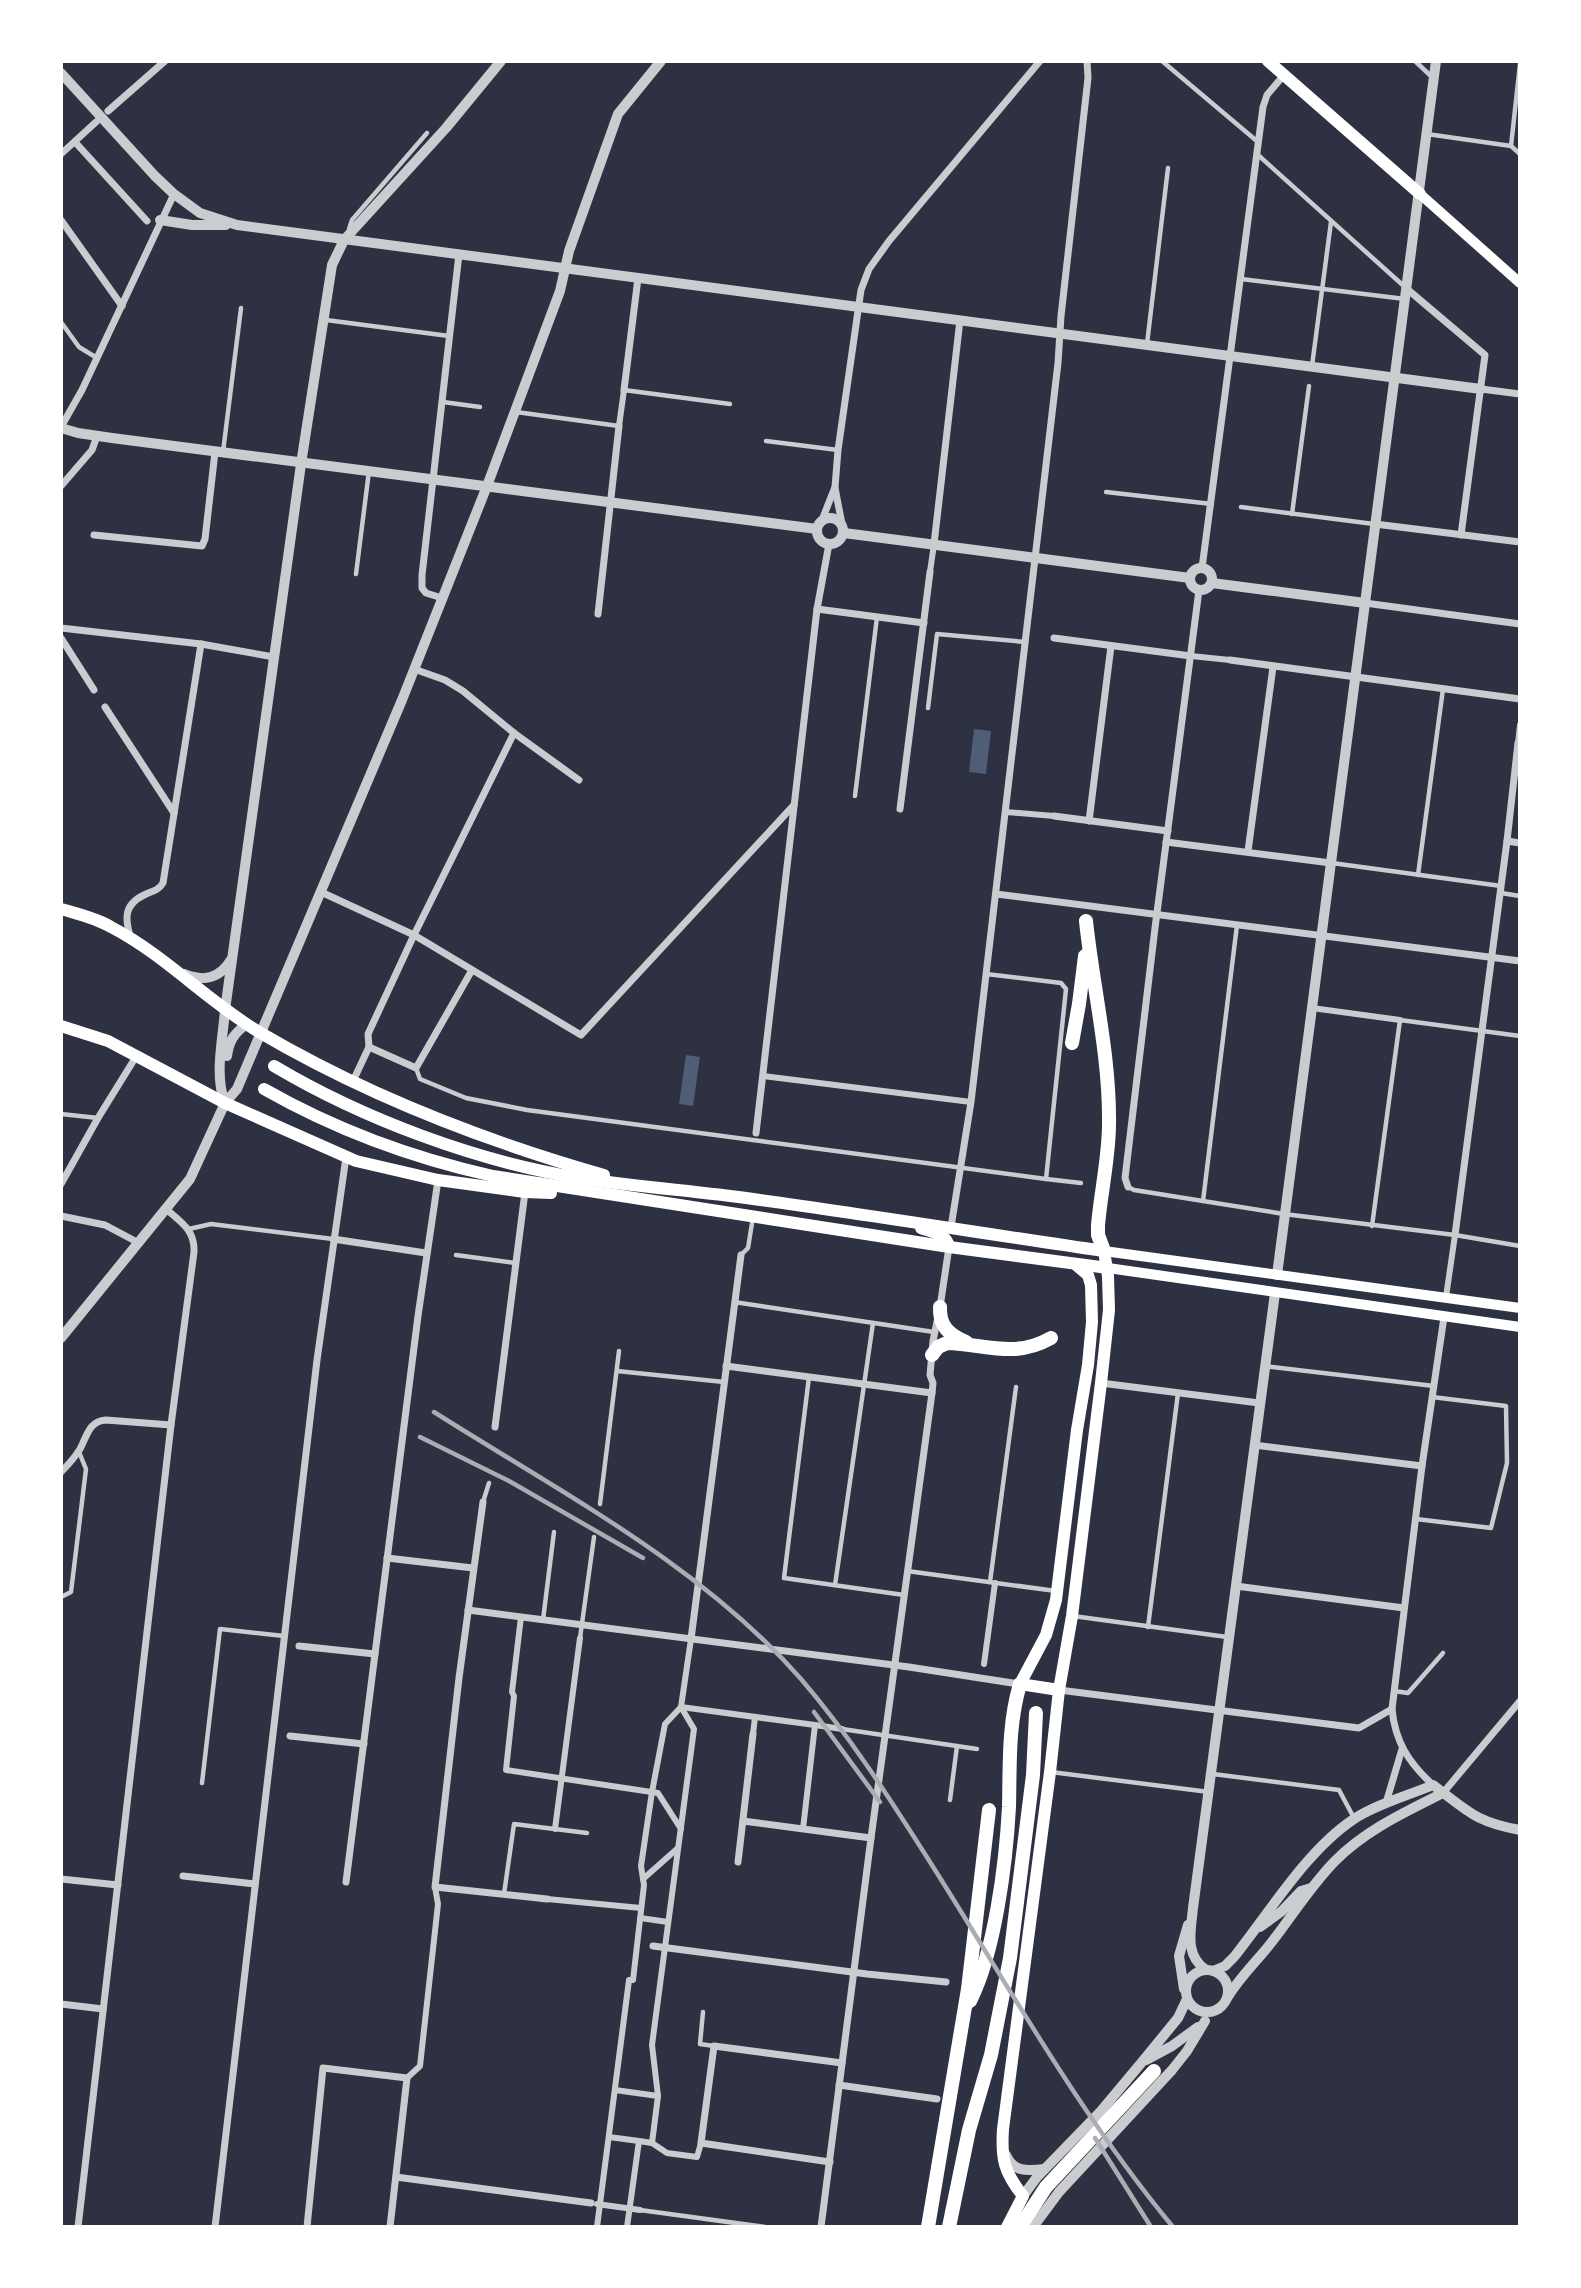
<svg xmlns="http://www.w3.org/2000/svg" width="1581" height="2288" font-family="Jost,sans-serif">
	<rect width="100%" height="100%" fill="#2d3142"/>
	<!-- water -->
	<g fill="#4f5d75">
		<path d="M 974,729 L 991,731 L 986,774 L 969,772 Z"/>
		<path d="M 686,1055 L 700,1057 L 693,1106 L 679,1104 Z"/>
	</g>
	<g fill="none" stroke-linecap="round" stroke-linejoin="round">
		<!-- service -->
		<g stroke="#caccd0" stroke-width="4.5">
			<path d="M 1162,61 L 1258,142"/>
			<path d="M 1415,61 L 1433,78"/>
			<path d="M 1427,134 L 1511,146 L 1520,154"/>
			<path d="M 1511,146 L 1520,64"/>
			<path d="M 1257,154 L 1406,288"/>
			<path d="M 349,229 L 352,220 L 427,133"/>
			<path d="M 1241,279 L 1405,299"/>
			<path d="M 326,320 L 449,336"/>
			<path d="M 61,322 L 79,347 L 97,358"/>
			<path d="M 1147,344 L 1168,168"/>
			<path d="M 1312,366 L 1331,222"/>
			<path d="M 624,390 L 730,404"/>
			<path d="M 443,402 L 480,407"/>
			<path d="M 516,412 L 619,426"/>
			<path d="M 766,441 L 838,450"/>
			<path d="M 223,452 L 241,308"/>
			<path d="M 1106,492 L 1212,504"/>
			<path d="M 1241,507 L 1374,524"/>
			<path d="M 1292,514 L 1309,386"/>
			<path d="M 356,574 L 369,471"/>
			<path d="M 928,708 L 937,634 L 1025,642"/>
			<path d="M 855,796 L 877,617"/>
			<path d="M 1332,863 L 1501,886"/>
			<path d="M 1418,875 L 1443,689"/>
			<path d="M 1501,893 L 1520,896"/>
			<path d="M 416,1068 L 420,1079 L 466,1098 L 527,1110 L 1046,1179 L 1066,989 L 1061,983 L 986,974"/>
			<path d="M 61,1114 L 98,1118"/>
			<path d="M 1046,1179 L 1081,1183"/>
			<path d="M 1128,1187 L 1134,1190 L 1284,1214 L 1455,1235 L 1520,1246"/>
			<path d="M 1203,1201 L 1237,925"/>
			<path d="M 1372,1226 L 1400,1020 L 1520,1036"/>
			<path d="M 189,1229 L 211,1224 L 333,1239"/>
			<path d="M 456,1255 L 515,1263"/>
			<path d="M 741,1255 L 748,1248 L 753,1217"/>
			<path d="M 734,1302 L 934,1332"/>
			<path d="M 1264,1366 L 1434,1386"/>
			<path d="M 617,1371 L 724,1382"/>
			<path d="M 809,1377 L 784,1578 L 904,1595"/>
			<path d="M 483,1502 L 489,1483"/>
			<path d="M 600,1504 L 619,1351"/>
			<path d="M 1416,1519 L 1491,1528 L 1507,1463 L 1506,1406 L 1432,1397"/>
			<path d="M 907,1571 L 1056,1591"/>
			<path d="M 990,1582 L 1016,1387"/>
			<path d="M 835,1585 L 873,1323"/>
			<path d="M 61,1597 L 71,1592 L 86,1469 L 79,1452"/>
			<path d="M 1073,1616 L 1227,1637"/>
			<path d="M 543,1620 L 554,1532"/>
			<path d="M 1148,1627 L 1178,1393"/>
			<path d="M 580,1638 L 594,1537"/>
			<path d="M 1394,1691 L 1408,1693 L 1443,1653"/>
			<path d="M 842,1729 L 977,1749"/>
			<path d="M 1051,1772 L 1209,1792"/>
			<path d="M 1213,1774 L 1339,1790 L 1354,1818"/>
			<path d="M 202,1783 L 220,1629 L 284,1636"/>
			<path d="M 950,1800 L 957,1746"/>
			<path d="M 504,1894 L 514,1824 L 587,1833"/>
			<path d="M 703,2012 L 700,2044 L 714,2046"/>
			<path d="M 640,2210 L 765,2227"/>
		</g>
		<!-- pedestrian -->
		<g stroke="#caccd0" stroke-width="6">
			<path d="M 619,426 L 624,390"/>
			<path d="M 930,572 L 934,544"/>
			<path d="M 1191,656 L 1230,660"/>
			<path d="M 1518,743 L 1520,725"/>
			<path d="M 1006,812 L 1054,816"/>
			<path d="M 1312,1008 L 1400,1020"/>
			<path d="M 763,1076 L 971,1102"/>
			<path d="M 1446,1297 L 1455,1235"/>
			<path d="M 521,1617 L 512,1692 L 514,1696 L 506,1770 L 658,1793 L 681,1829"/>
			<path d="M 984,1664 L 995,1583"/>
			<path d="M 681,1707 L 815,1725"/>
			<path d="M 753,1734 L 755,1717"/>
			<path d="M 555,1829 L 580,1638"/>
			<path d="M 803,1829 L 815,1725 L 842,1729"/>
			<path d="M 643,1879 L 678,1848"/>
			<path d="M 547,1899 L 641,1908"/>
			<path d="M 640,1918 L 668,1922"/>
			<path d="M 407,2078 L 420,2066 L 438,1904 L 435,1887"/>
			<path d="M 615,2090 L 658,2096"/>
			<path d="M 609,2137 L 639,2141"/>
			<path d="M 652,2143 L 667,2153 L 697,2157 L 701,2143"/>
			<path d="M 597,2204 L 640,2210"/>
			<path d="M 597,2227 L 629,1980 L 633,1980 L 644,1885 L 641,1866 L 652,1792 L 665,1724 L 681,1707 L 691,1639"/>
			<path d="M 627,2227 L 639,2141 L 652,2143 L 658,2096 L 652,2045 L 694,1729 L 681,1707"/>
		</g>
		<!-- minor -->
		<g stroke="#caccd0" stroke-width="7">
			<path d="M 108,111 L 165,61"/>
			<path d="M 75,142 L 147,221"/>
			<path d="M 61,154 L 96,122"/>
			<path d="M 61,220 L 122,306"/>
			<path d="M 1407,289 L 1485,355 L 1461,535"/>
			<path d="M 1481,389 L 1520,394"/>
			<path d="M 624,390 L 638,278"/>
			<path d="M 61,427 L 82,390 L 174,194"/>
			<path d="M 61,486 L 92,450 L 97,436"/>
			<path d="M 835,488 L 842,524"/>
			<path d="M 822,520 L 835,487 L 838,450 L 861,290 L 869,269 L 889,241 L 1040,61"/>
			<path d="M 1375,524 L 1520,542"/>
			<path d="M 94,535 L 202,546 L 205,539 L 215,452"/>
			<path d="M 934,544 L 960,320"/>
			<path d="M 1202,568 L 1263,107 L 1267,95 L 1284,75"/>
			<path d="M 442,598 L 426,593 L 422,588 L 422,575 L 459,254"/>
			<path d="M 1365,603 L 1520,624"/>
			<path d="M 817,609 L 924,623"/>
			<path d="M 598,614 L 619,426"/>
			<path d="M 61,628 L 201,644 L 274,657"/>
			<path d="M 61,638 L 94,690"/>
			<path d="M 1054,638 L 1191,656"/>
			<path d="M 1230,660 L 1520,699"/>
			<path d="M 414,669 L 445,680 L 463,691 L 514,733 L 579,780"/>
			<path d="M 105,707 L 174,813"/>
			<path d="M 900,809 L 930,572"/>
			<path d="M 1054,816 L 1168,831"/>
			<path d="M 1089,821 L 1111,646"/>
			<path d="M 1507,841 L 1520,843"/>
			<path d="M 1166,842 L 1331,863"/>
			<path d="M 1248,851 L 1273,667"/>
			<path d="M 321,892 L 414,935 L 581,1035 L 794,805"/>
			<path d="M 996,894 L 1520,961"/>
			<path d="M 131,939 C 125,920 123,905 144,895 C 152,891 158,891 163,883 L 201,644"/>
			<path d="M 369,1047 L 416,1068 L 472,970"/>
			<path d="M 353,1081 L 369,1047 L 368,1034 L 414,935 L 514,733"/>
			<path d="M 756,1133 L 817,609 L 829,544"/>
			<path d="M 61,1184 L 98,1118 L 137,1055"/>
			<path d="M 1128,1187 L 1125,1178 L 1155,928 L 1199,590"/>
			<path d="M 61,1216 L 105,1225 L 137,1242"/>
			<path d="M 951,1227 L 971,1102 L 1058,363 L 1061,316 L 1088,78 L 1087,61"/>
			<path d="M 1455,1235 L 1507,841 L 1518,743"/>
			<path d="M 333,1239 L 426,1253"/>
			<path d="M 726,1366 L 932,1393"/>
			<path d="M 1101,1383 L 1259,1403"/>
			<path d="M 495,1427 L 525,1192"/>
			<path d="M 1254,1445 L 1422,1466"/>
			<path d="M 61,1472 C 68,1465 75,1457 80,1449 C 87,1436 89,1421 106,1420 L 171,1425"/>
			<path d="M 483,1502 L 459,1678 L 435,1887 L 547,1899"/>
			<path d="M 387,1558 L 473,1568"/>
			<path d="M 1236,1586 L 1404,1608"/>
			<path d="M 468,1610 L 909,1667 L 1019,1684"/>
			<path d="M 691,1639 L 741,1255"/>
			<path d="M 299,1646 L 375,1654"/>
			<path d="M 1059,1690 L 1359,1728 L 1392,1709"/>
			<path d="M 290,1736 L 364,1744"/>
			<path d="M 1433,1785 C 1409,1763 1395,1742 1392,1709 L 1422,1466 L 1444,1317"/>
			<path d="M 1443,1793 L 1520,1701"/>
			<path d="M 1386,1803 L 1402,1749"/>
			<path d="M 743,1821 L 871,1838"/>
			<path d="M 738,1862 L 753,1734"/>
			<path d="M 183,1876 L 255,1884"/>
			<path d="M 61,1879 L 118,1885"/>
			<path d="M 346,1882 L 418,1316 L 438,1180"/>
			<path d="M 653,1946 L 867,1974 L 946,1982"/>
			<path d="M 61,2004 L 103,2009"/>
			<path d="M 839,2085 L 937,2099"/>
			<path d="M 830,2162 L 701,2143 L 714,2046 L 842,2063"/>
			<path d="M 396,2177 L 591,2203"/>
			<path d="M 78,2227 L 171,1425 L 194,1252 C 195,1230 181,1222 166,1209"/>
			<path d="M 215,2227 L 317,1360 L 346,1157"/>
			<path d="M 307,2227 L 323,2068 L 407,2078 L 390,2227"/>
			<path d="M 821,2227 L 871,1838 L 932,1393 L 933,1383 L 930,1375 L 933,1341 L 940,1307 L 949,1247"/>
		</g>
		<!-- tertiary -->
		<g stroke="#caccd0" stroke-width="10">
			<path d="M 61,73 L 154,175 L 174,194 L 200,213 L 237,225 L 1481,389"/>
			<path d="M 160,220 L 192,225 L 226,225"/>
			<path d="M 61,428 L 78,433 L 112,438 L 817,529"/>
			<circle cx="830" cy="531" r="13"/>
			<path d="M 844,533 L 1190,578"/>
			<circle cx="1201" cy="579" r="11"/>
			<path d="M 1212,583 L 1365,603"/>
			<path d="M 184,974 C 204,982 219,979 231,960"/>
			<path d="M 227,1056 C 229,1041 234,1033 247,1024"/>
			<path d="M 225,1103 C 214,1075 223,1039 225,1010 L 301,464 L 332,265 L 344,240 L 446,128 L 501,61"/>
			<path d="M 1277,1275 L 1436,61"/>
			<path d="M 61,1338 L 190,1179 L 225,1103 L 237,1089 L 402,700 L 487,486 L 560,291 L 569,251 L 618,114 L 661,61"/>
			<path d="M 1260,1927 L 1282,1911 L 1301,1891 L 1311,1888"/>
			<circle cx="1207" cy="1991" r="21"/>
			<path d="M 1206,1970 C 1184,1955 1191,1930 1193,1908 L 1275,1293"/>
			<path d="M 1213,1971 L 1225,1966 L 1234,1957 C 1269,1913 1307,1850 1354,1819 C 1377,1804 1407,1796 1433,1785 C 1468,1811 1475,1822 1520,1830"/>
			<path d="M 1184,1989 L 1179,1956 L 1188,1925"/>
			<path d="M 1227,1998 C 1240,1977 1256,1962 1271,1943 C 1292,1916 1310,1887 1334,1862 C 1364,1831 1405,1812 1443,1793"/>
			<path d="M 1146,2060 L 1172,2046 L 1198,2027"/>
			<path d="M 1006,2155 C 1013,2172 1027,2171 1044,2169"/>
			<path d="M 1023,2196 L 1037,2177 L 1101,2111 L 1142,2062 L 1178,2018 L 1187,1999"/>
			<path d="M 1033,2227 L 1059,2192 L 1172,2070 L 1187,2051 L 1205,2021"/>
		</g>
		<!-- secondary -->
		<g stroke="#fff" stroke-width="10">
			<path d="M 1420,194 L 1520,283"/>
			<path d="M 1104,1251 L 1520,1308"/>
			<path d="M 1108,1268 L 1520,1327"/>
		</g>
		<!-- primary -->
		<g stroke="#fff" stroke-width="12">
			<path d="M 1268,61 L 1420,194"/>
			<path d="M 61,909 C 78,914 96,918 111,927 C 165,955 207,1001 259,1032 C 366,1095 485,1141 604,1175"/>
			<path d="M 61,1026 L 108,1041 L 225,1103 L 356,1161 L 438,1180 L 525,1192 L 551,1193"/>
			<path d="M 274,1066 C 363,1119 478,1162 580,1178 C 638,1187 696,1191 753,1199 C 870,1215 987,1234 1104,1251 L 1108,1276 L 1109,1310 L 1101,1383 L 1072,1616 L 1059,1690 L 1050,1772 L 1003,2129 C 1001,2159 1004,2172 1023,2196 L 1007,2227"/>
			<path d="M 264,1089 C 336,1130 412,1158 493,1176 L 949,1247 L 1108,1268"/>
			<path d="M 921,1228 C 932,1232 947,1234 949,1247"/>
			<path d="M 1059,1690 L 1020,1684 L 1046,1635 L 1056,1600 L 1077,1430 L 1088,1365 L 1092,1322 L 1091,1285 L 1088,1275 L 1075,1264"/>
		</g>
		<!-- motorway -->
		<g stroke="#fff" stroke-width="14">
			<path d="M 1086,921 C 1093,988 1110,1056 1109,1124 C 1109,1157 1101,1191 1098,1225 L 1098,1235 L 1104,1251"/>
			<path d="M 1072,1043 L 1079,1004 L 1085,956"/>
			<path d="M 940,1307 C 939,1326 949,1335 966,1342"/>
			<path d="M 932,1355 L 938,1347 L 947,1343 C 986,1344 1014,1359 1051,1338"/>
			<path d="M 970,2001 C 995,1952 1006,1863 1009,1807 C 1010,1765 1008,1725 1020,1684"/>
			<path d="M 928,2227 L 968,1989 L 989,1810"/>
			<path d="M 949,2227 L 969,2130 L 991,2055 L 1010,1958 L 1033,1775 L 1036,1713"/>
			<path d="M 1020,2227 L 1046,2187 L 1154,2071"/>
		</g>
		<!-- rail -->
		<g stroke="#abadb3" stroke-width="4.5">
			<path d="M 434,1412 C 560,1492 701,1565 801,1679 C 850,1736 890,1799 930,1862 C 1008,1985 1080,2115 1173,2227"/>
			<path d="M 420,1437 L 509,1481 L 643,1558"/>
			<path d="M 814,1712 L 880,1802"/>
			<path d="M 1095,2138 L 1151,2227"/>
		</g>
	</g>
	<!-- border -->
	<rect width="1581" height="2288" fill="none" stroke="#ffffff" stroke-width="126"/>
</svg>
